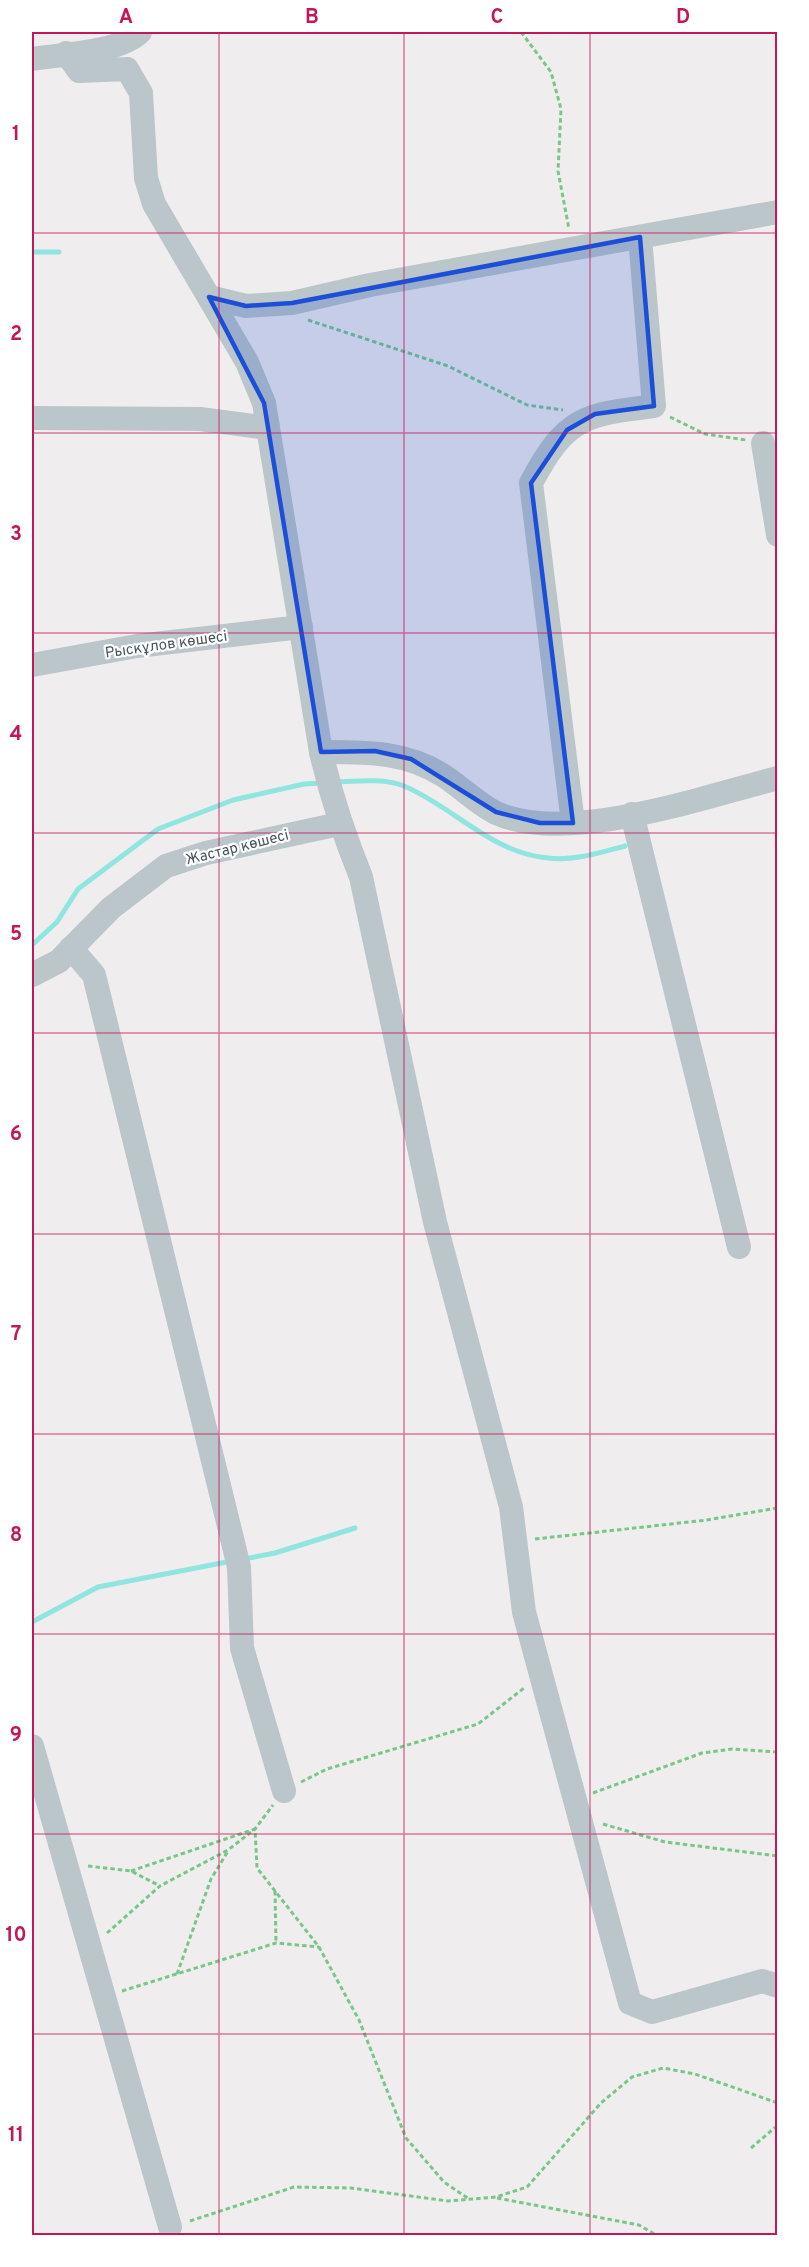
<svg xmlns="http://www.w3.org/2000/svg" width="809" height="2267" font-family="Overpass,sans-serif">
	<rect width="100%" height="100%" fill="#f0edee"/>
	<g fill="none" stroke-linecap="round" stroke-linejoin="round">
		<!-- stream -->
		<g stroke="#8ee6de" stroke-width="5">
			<path d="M 32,252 L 59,252"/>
			<path d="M 336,782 C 358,781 384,778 404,786 C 454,807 491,853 548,858 C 574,861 599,853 625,846"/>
			<path d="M 32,945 L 57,922 L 78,889 L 158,829 L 233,800 L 304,784 L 324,783"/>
			<path d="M 244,1559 L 275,1553 L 355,1528"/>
			<path d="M 32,1622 L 98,1587 L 232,1561"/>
		</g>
		<!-- path -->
		<g stroke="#78c789" stroke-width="3" stroke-dasharray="4.5 3" stroke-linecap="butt">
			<path d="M 521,32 L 551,72 L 561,109 L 558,171 L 569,229"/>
			<path d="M 308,320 L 448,366 L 527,405 L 563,410"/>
			<path d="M 670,417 L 705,434 L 746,440"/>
			<path d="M 535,1539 L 707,1520 L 778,1508"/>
			<path d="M 301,1782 L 327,1769 L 478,1724 L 524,1688"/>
			<path d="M 593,1793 L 702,1753 L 732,1749 L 778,1752"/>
			<path d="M 603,1824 L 665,1842 L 778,1856"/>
			<path d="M 88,1866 L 131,1871 L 160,1886"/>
			<path d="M 131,1871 L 255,1829 L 257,1868 L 319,1947 L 359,2020 L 406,2138 L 444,2182 L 469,2199"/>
			<path d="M 275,1891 L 276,1943"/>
			<path d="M 107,1933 L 160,1886 L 228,1850 L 255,1829 L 273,1805"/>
			<path d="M 177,1974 L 211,1879 L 228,1851"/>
			<path d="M 122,1991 L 276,1943 L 319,1947"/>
			<path d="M 751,2148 L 778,2125"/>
			<path d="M 497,2198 L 639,2225 L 658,2236"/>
			<path d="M 190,2221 L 294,2187 L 351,2188 L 448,2201 L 496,2197 L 527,2187 L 601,2103 L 632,2077 L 663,2068 L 695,2074 L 778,2103"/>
		</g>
		<!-- minor -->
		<g stroke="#bac6ca" stroke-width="24">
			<path d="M 66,53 L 79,71 L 127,69 L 141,93 L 146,178 L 154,204 L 247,362 L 264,403 L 321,752 C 331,796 344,835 361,877 L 435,1222 L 511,1507 L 524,1612 L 630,2003 L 652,2012 L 762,1981 L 778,1986"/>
			<path d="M 32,59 C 61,54 119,53 140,32"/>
			<path d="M 209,297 L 246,306 L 292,303 L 370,285 L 778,212"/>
			<path d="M 32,418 L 200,419 L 268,428"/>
			<path d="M 763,443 L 778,535"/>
			<path d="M 32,665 L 137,646 L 301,627"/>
			<path d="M 321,752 C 365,752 405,751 444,776 C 461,787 478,804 496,813 C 568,845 703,797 778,778"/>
			<path d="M 632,814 L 739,1247"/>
			<path d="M 573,823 L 531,483 C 566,417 583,415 654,406 L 640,237"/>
			<path d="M 71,948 L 94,975 L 239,1567 L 242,1648 L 284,1791"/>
			<path d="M 32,975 L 59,961 L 111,908 L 166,866 L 206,853 L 339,824"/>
			<path d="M 32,1746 L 170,2227"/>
		</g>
	</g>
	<!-- marked area -->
	<path fill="#1d4ed8" fill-opacity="0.2" stroke="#1d4ed8" stroke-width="4.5" stroke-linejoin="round" d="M 640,237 L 654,406 L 595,414 L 567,430 L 531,483 L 573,823 L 540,823 L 496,812 L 411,759 L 375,751 L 321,752 L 264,403 L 209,297 L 246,306 L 292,303 Z"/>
	<!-- grid -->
	<path fill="none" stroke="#c2185b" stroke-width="1.5" stroke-opacity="0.55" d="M 219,32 L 219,2236M 404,32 L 404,2236M 590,32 L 590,2236M 32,233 L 778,233M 32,433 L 778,433M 32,633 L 778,633M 32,833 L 778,833M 32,1033 L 778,1033M 32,1234 L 778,1234M 32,1434 L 778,1434M 32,1634 L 778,1634M 32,1834 L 778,1834M 32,2034 L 778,2034"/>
	<g text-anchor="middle" stroke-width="4.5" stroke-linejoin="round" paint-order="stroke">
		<!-- street labels -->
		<g font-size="15" fill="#47565a" stroke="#fff">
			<text transform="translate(166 644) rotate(-8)" y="5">Рыскұлов көшесі</text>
			<text transform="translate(237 847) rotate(-14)" y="5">Жастар көшесі</text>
		</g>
	</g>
	<!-- border -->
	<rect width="809" height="2267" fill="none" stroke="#ffffff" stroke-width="66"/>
	<rect x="33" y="33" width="743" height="2201" fill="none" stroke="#c2185b" stroke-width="2"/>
	<g font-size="20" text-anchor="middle" font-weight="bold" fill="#c2185b">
		<text x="126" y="23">A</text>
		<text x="312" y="23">B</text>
		<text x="497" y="23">C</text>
		<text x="683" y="23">D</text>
		<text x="16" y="140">1</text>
		<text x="16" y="340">2</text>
		<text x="16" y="540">3</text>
		<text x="16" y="740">4</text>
		<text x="16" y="940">5</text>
		<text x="16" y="1140">6</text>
		<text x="16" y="1340">7</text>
		<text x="16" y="1541">8</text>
		<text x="16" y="1741">9</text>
		<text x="16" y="1941">10</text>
		<text x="16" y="2141">11</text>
	</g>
</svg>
